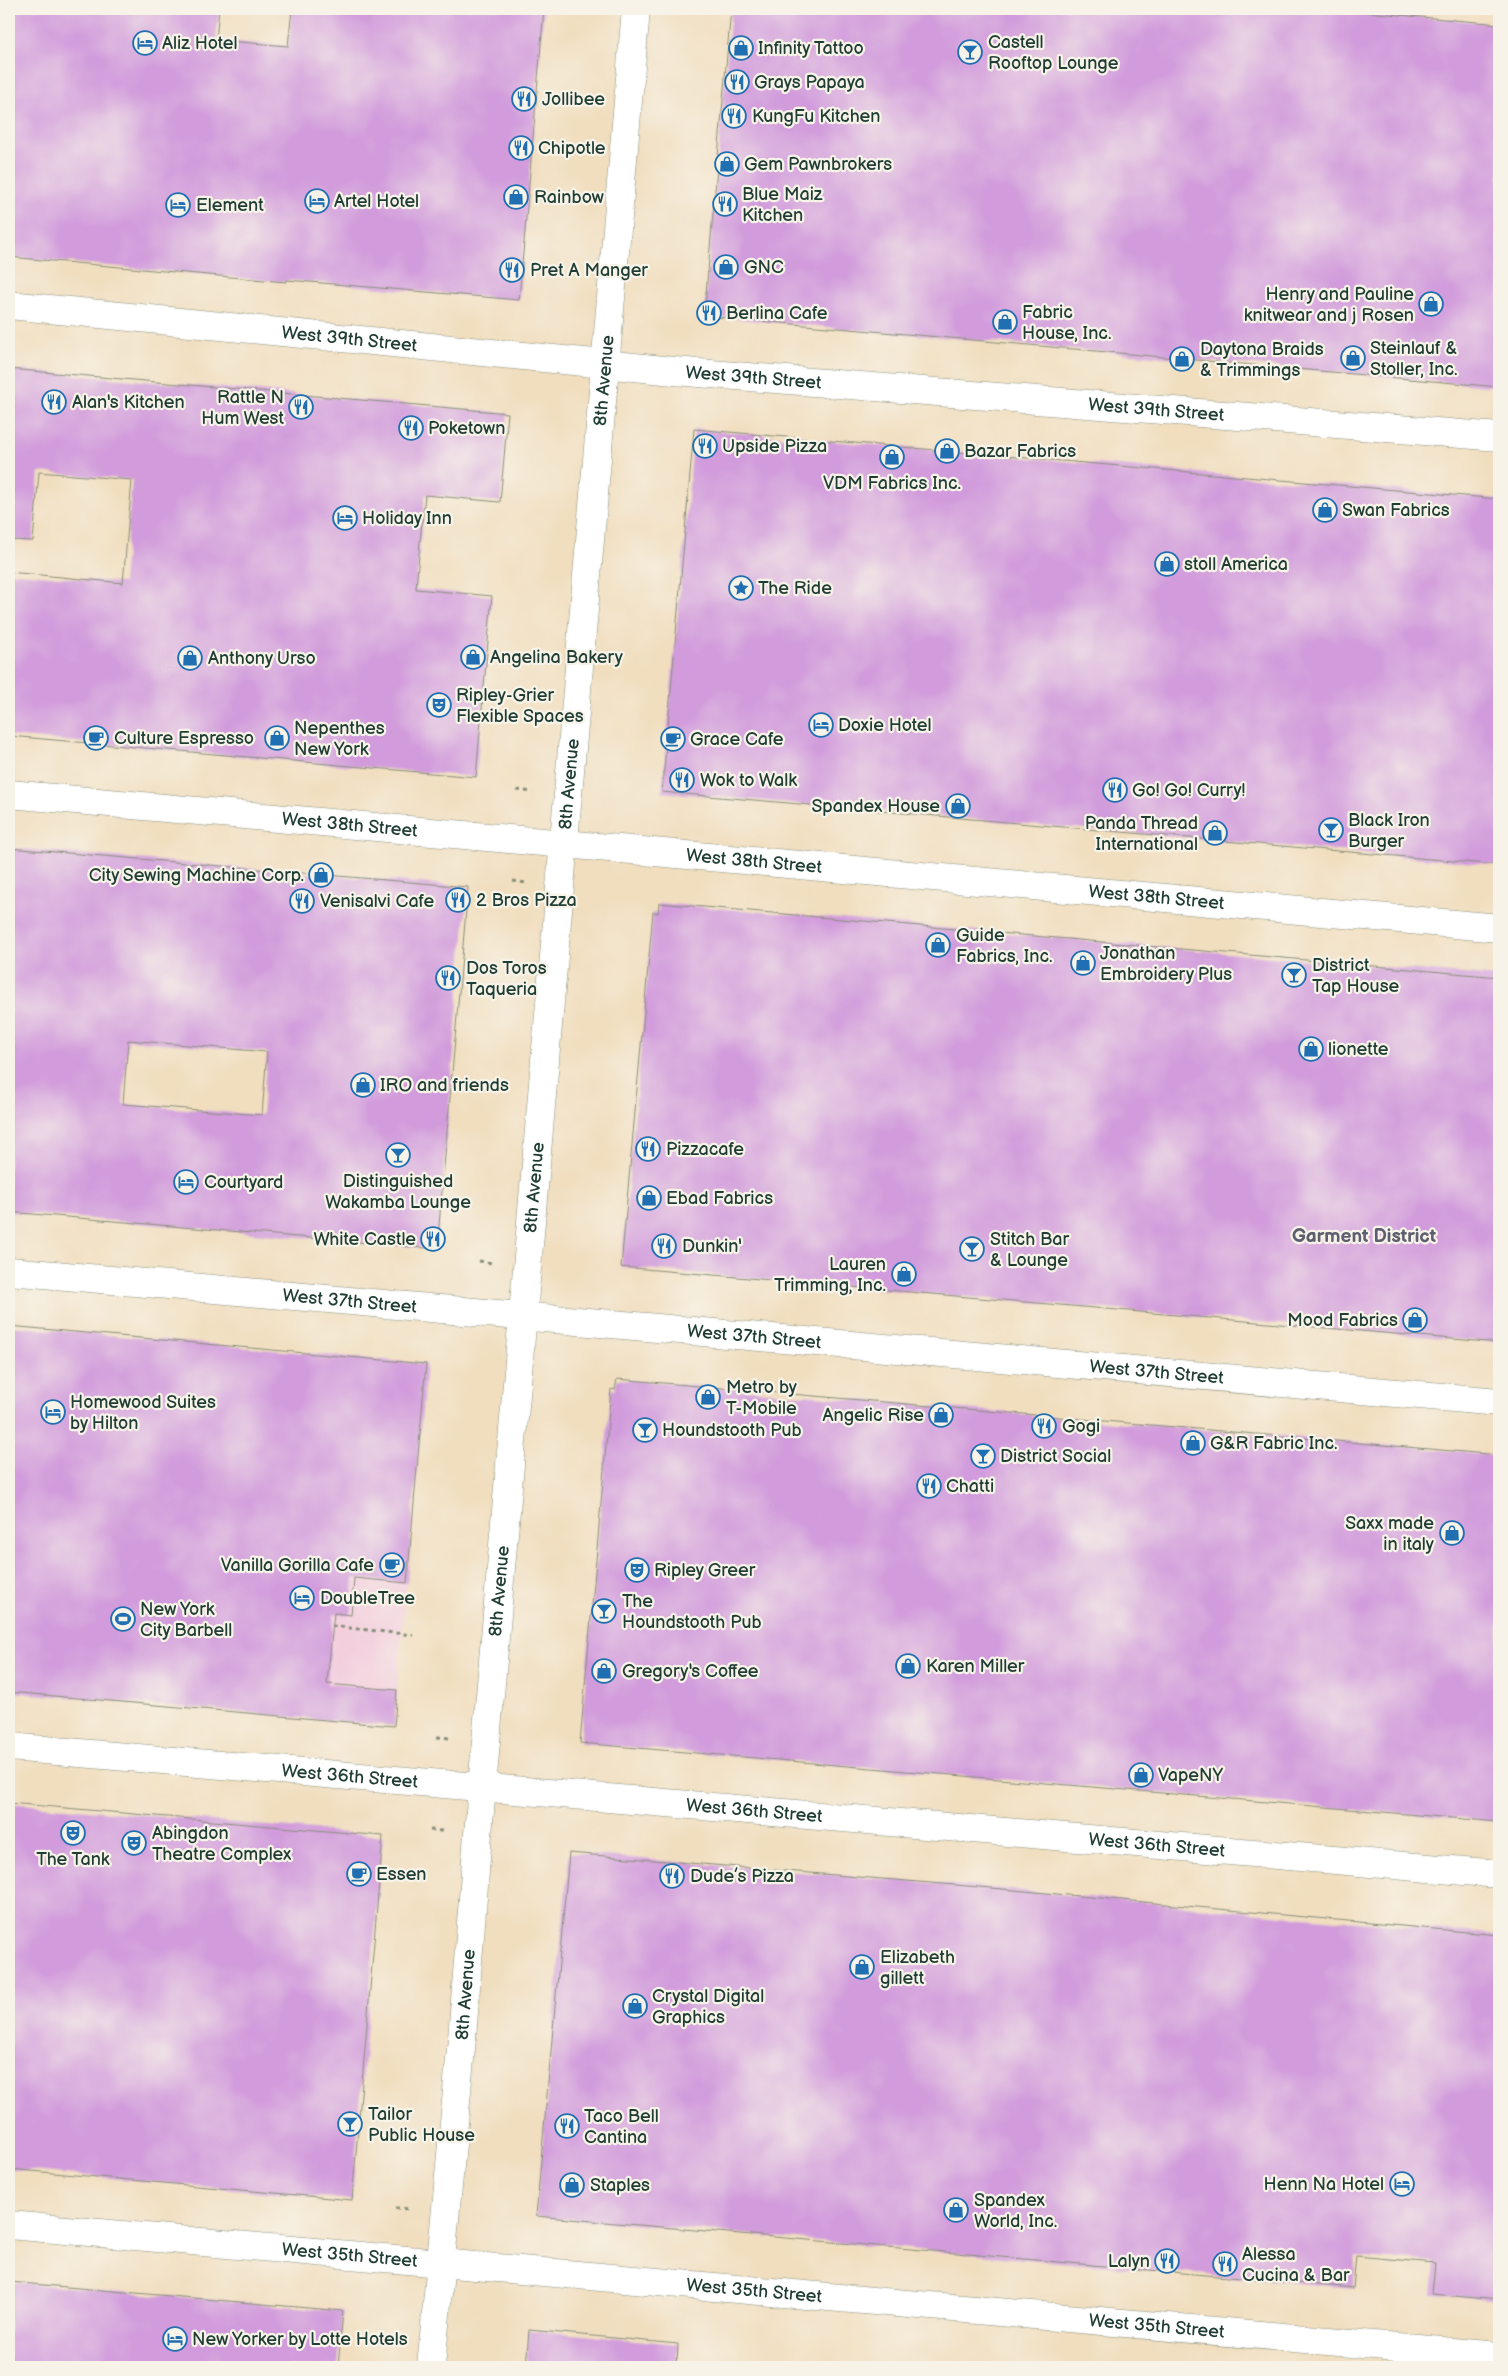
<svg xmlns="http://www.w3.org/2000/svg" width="1508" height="2376" font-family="'Balsamiq Sans',sans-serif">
	<rect width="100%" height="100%" fill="#f7f3e8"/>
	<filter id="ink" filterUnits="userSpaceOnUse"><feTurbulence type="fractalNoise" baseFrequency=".02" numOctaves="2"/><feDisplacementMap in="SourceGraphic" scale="10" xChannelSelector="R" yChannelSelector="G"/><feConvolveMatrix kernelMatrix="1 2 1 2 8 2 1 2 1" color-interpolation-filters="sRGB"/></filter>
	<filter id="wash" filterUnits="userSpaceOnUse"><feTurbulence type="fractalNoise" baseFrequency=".0096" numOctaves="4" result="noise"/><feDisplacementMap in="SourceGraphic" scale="20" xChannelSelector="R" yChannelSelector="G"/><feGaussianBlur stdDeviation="1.12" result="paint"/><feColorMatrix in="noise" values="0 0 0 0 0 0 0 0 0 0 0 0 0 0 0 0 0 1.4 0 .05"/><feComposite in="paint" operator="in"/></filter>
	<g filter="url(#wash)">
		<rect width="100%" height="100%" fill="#f1debf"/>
		<!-- built -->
		<path fill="#f3cfde" d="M 214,1527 L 410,1544 L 397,1690 L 245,1677 Z"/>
		<g id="blocks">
			<!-- building -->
			<g fill="#d19bdc" fill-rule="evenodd">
				<path d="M 9,9 L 219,9 L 216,40 L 288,46 L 292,9 L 544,9 L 519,300 L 287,280 L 286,282 L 9,257 Z"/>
				<path d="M 731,9 L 1333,9 L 1499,24 L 1499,387 L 704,316 Z"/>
				<path d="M 9,369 L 508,413 L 500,502 L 425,495 L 420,542 L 416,589 L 492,596 L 476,777 L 9,736 L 9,572 L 123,583 L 132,480 L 39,472 L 33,541 L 9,540 Z"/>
				<path d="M 694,429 L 1499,499 L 1499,865 L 662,792 Z"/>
				<path d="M 9,848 L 468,887 L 437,1249 L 9,1212 ZM 128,1040 L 267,1052 L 262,1115 L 123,1104 Z"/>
				<path d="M 659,903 L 1499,977 L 1499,1343 L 621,1267 L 653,912 L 658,913 Z"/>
				<path d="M 9,1326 L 426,1364 L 407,1583 L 354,1578 L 351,1615 L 334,1613 L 327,1684 L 397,1690 L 394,1726 L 9,1692 Z"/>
				<path d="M 617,1379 L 1499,1455 L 1499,1822 L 580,1743 L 611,1389 L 615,1390 Z"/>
				<path d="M 9,1803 L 383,1836 L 352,2200 L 9,2169 Z"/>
				<path d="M 569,1853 L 1003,1889 L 1499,1935 L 1499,2300 L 1432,2294 L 1435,2263 L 1356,2256 L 1353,2288 L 536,2216 Z"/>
				<path d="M 9,2282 L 343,2311 L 338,2367 L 9,2367 Z"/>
				<path d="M 529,2330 L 678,2344 L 677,2367 L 526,2367 Z"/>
			</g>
		</g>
	</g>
	<g filter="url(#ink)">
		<use href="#blocks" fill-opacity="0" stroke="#888e7a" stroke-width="1"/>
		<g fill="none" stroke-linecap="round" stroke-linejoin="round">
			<!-- street casing -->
			<g stroke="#888e7a" stroke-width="29">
				<g id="street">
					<path id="s1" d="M 9,305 L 674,371 L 1499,437"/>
					<path id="s2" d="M 9,794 L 1499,928"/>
					<path id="s3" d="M 9,2225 L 1499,2356"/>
				</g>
			</g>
			<!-- secondary casing -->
			<g stroke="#888e7a" stroke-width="29">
				<g id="secondary">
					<path id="s4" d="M 9,1271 L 1499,1402"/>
					<path id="s5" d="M 9,1747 L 1499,1874"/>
					<path id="s6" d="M 431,2367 L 462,2038 L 478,1834 L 636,9"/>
				</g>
			</g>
			<!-- path -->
			<g stroke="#888e7a" stroke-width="3" stroke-dasharray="4 4" stroke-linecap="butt">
				<path d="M 517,790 L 533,792"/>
				<path d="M 513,881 L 526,883"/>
				<path d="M 479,1261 L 492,1263"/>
				<path d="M 332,1626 L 413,1635"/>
				<path d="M 437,1737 L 450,1738"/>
				<path d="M 430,1830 L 442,1831"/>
				<path d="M 395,2208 L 410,2209"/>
			</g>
			<!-- street -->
			<use href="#street" stroke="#fff" stroke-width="28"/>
			<!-- secondary -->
			<use href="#secondary" stroke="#fff" stroke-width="28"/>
		</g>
	</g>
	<!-- icons -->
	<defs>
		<g id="hotel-ring" transform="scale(1.25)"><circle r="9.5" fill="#f7f3e8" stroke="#1f6fb2" stroke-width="1.5"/><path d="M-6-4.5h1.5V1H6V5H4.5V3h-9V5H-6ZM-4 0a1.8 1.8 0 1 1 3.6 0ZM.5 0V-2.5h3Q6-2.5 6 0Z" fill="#1f6fb2"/></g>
		<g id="shop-ring" transform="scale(1.25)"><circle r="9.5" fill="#f7f3e8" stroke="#1f6fb2" stroke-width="1.5"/><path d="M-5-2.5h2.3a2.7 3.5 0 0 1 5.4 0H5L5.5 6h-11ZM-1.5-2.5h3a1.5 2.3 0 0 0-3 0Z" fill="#1f6fb2"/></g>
		<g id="bar-ring" transform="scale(1.25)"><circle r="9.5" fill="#f7f3e8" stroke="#1f6fb2" stroke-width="1.5"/><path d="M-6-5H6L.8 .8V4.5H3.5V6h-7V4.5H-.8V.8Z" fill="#1f6fb2"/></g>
		<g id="restaurant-ring" transform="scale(1.25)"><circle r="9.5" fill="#f7f3e8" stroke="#1f6fb2" stroke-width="1.5"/><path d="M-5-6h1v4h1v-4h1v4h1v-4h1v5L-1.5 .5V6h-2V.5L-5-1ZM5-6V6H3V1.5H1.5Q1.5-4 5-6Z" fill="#1f6fb2"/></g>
		<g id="sight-ring" transform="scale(1.25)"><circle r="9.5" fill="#f7f3e8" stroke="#1f6fb2" stroke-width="1.5"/><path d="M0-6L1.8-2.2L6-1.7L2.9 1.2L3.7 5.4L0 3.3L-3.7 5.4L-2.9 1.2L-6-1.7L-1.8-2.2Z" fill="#1f6fb2"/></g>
		<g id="theatre-ring" transform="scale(1.25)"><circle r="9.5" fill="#f7f3e8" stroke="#1f6fb2" stroke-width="1.5"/><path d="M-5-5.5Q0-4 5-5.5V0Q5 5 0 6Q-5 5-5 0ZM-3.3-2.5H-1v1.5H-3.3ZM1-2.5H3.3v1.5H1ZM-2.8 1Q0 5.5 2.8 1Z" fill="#1f6fb2"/></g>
		<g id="cafe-ring" transform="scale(1.25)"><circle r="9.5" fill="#f7f3e8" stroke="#1f6fb2" stroke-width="1.5"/><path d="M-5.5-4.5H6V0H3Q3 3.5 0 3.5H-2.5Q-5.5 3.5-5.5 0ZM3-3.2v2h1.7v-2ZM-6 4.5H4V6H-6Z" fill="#1f6fb2"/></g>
		<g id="stadium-ring" transform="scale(1.25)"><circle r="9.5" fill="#f7f3e8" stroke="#1f6fb2" stroke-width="1.5"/><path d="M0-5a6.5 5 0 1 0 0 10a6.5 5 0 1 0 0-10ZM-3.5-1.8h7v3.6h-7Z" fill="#1f6fb2"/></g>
	</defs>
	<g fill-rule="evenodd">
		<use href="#hotel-ring" x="145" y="43"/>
		<use href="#shop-ring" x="741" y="48"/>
		<use href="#bar-ring" x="970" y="52"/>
		<use href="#restaurant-ring" x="737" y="82"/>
		<use href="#restaurant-ring" x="524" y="99"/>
		<use href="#restaurant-ring" x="734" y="116"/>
		<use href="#restaurant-ring" x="521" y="148"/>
		<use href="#shop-ring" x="727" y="164"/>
		<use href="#shop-ring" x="516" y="197"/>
		<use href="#hotel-ring" x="317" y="201"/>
		<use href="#restaurant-ring" x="725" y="204"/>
		<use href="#hotel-ring" x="178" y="205"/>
		<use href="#shop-ring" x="726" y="267"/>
		<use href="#restaurant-ring" x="512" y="270"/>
		<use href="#shop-ring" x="1431" y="304"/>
		<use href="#restaurant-ring" x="709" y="313"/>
		<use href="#shop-ring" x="1005" y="322"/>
		<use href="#shop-ring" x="1353" y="358"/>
		<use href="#shop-ring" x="1182" y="359"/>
		<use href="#restaurant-ring" x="54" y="402"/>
		<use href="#restaurant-ring" x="301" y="407"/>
		<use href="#restaurant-ring" x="411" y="428"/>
		<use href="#restaurant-ring" x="705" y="446"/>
		<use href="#shop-ring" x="947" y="451"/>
		<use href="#shop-ring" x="892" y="457"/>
		<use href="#shop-ring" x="1325" y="510"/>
		<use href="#hotel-ring" x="345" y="518"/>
		<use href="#shop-ring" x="1167" y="564"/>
		<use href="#sight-ring" x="741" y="588"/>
		<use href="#shop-ring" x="473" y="657"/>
		<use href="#shop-ring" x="190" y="658"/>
		<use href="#theatre-ring" x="439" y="705"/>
		<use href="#hotel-ring" x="821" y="725"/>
		<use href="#cafe-ring" x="96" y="738"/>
		<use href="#shop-ring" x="277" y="738"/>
		<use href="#cafe-ring" x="673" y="739"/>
		<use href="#restaurant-ring" x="682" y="780"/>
		<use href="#restaurant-ring" x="1115" y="790"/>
		<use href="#shop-ring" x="958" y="806"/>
		<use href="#bar-ring" x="1331" y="830"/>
		<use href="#shop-ring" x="1215" y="833"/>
		<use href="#shop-ring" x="321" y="875"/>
		<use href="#restaurant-ring" x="458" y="900"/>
		<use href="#restaurant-ring" x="302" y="901"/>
		<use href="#shop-ring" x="938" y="945"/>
		<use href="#shop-ring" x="1083" y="963"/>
		<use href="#bar-ring" x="1294" y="975"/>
		<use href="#restaurant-ring" x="448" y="978"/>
		<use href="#shop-ring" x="1311" y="1049"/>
		<use href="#shop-ring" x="363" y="1085"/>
		<use href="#restaurant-ring" x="648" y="1149"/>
		<use href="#bar-ring" x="398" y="1155"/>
		<use href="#hotel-ring" x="186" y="1182"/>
		<use href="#shop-ring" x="649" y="1198"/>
		<use href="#restaurant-ring" x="433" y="1239"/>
		<use href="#restaurant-ring" x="664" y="1246"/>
		<use href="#bar-ring" x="972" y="1249"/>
		<use href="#shop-ring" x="904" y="1274"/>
		<use href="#shop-ring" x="1415" y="1320"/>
		<use href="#shop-ring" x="708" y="1397"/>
		<use href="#hotel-ring" x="53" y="1412"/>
		<use href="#shop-ring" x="941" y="1415"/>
		<use href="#restaurant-ring" x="1044" y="1426"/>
		<use href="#bar-ring" x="645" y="1430"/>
		<use href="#shop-ring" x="1193" y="1443"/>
		<use href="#bar-ring" x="983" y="1456"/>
		<use href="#restaurant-ring" x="929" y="1486"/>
		<use href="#shop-ring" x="1452" y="1533"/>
		<use href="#cafe-ring" x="392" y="1565"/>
		<use href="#theatre-ring" x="637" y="1570"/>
		<use href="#hotel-ring" x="302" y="1598"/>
		<use href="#bar-ring" x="604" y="1611"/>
		<use href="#stadium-ring" x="123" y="1619"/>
		<use href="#shop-ring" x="908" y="1666"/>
		<use href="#shop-ring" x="604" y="1671"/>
		<use href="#shop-ring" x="1141" y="1775"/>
		<use href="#theatre-ring" x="73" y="1833"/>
		<use href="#theatre-ring" x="134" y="1843"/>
		<use href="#cafe-ring" x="359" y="1874"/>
		<use href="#restaurant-ring" x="672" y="1876"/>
		<use href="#shop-ring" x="862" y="1967"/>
		<use href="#shop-ring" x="635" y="2006"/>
		<use href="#bar-ring" x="350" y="2124"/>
		<use href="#restaurant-ring" x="567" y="2126"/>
		<use href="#hotel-ring" x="1402" y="2184"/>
		<use href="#shop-ring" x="572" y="2185"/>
		<use href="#shop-ring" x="956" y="2210"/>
		<use href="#restaurant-ring" x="1167" y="2261"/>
		<use href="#restaurant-ring" x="1225" y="2264"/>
		<use href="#hotel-ring" x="175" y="2339"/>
	</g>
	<g text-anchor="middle" stroke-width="4.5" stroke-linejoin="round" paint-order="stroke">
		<!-- poi labels -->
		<g font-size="18" fill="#1f3d34" stroke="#f7f3e8" text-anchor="start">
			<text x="988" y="48">Castell<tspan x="988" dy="21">Rooftop Lounge</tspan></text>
			<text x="162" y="49">Aliz Hotel</text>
			<text x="758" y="54">Infinity Tattoo</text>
			<text x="754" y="88">Grays Papaya</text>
			<text x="542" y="105">Jollibee</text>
			<text x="752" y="122">KungFu Kitchen</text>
			<text x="538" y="154">Chipotle</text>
			<text x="744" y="170">Gem Pawnbrokers</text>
			<text x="742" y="200">Blue Maiz<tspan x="742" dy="21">Kitchen</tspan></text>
			<text x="534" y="203">Rainbow</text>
			<text x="334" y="207">Artel Hotel</text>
			<text x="196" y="211">Element</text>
			<text x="744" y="273">GNC</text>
			<text x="530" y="276">Pret A Manger</text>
			<text x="1414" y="300" text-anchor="end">Henry and Pauline<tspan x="1414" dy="21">knitwear and j Rosen</tspan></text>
			<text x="1022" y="318">Fabric<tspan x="1022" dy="21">House, Inc.</tspan></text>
			<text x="726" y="319">Berlina Cafe</text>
			<text x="1370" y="354">Steinlauf &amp;<tspan x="1370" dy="21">Stoller, Inc.</tspan></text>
			<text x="1200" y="355">Daytona Braids<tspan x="1200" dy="21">&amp; Trimmings</tspan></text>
			<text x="284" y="403" text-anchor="end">Rattle N<tspan x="284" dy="21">Hum West</tspan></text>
			<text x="72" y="408">Alan's Kitchen</text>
			<text x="428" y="434">Poketown</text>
			<text x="722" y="452">Upside Pizza</text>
			<text x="964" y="457">Bazar Fabrics</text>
			<text x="892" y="489" text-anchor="middle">VDM Fabrics Inc.</text>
			<text x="1342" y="516">Swan Fabrics</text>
			<text x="362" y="524">Holiday Inn</text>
			<text x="1184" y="570">stoll America</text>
			<text x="758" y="594">The Ride</text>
			<text x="490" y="663">Angelina Bakery</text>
			<text x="208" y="664">Anthony Urso</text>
			<text x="456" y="701">Ripley-Grier<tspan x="456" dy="21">Flexible Spaces</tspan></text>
			<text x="838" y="731">Doxie Hotel</text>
			<text x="294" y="734">Nepenthes<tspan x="294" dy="21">New York</tspan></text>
			<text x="114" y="744">Culture Espresso</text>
			<text x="690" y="745">Grace Cafe</text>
			<text x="700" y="786">Wok to Walk</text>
			<text x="1132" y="796">Go! Go! Curry!</text>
			<text x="940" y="812" text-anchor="end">Spandex House</text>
			<text x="1348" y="826">Black Iron<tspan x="1348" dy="21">Burger</tspan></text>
			<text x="1198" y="829" text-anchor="end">Panda Thread<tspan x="1198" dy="21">International</tspan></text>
			<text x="304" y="881" text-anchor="end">City Sewing Machine Corp.</text>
			<text x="476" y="906">2 Bros Pizza</text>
			<text x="320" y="907">Venisalvi Cafe</text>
			<text x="956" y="941">Guide<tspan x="956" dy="21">Fabrics, Inc.</tspan></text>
			<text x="1100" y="959">Jonathan<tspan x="1100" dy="21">Embroidery Plus</tspan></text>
			<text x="1312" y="971">District<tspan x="1312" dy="21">Tap House</tspan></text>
			<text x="466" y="974">Dos Toros<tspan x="466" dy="21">Taqueria</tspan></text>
			<text x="1328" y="1055">lionette</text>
			<text x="380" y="1091">IRO and friends</text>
			<text x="666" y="1155">Pizzacafe</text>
			<text x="398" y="1187" text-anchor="middle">Distinguished<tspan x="398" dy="21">Wakamba Lounge</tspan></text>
			<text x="204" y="1188">Courtyard</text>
			<text x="666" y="1204">Ebad Fabrics</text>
			<text x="416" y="1245" text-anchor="end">White Castle</text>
			<text x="990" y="1245">Stitch Bar<tspan x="990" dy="21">&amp; Lounge</tspan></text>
			<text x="682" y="1252">Dunkin'</text>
			<text x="886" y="1270" text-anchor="end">Lauren<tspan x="886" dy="21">Trimming, Inc.</tspan></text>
			<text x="1398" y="1326" text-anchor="end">Mood Fabrics</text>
			<text x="726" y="1393">Metro by<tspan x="726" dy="21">T-Mobile</tspan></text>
			<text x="70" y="1408">Homewood Suites<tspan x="70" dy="21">by Hilton</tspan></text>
			<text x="924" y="1421" text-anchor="end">Angelic Rise</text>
			<text x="1062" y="1432">Gogi</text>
			<text x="662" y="1436">Houndstooth Pub</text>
			<text x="1210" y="1449">G&amp;R Fabric Inc.</text>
			<text x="1000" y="1462">District Social</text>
			<text x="946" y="1492">Chatti</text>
			<text x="1434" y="1529" text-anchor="end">Saxx made<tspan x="1434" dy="21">in italy</tspan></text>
			<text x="374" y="1571" text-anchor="end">Vanilla Gorilla Cafe</text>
			<text x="654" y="1576">Ripley Greer</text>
			<text x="320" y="1604">DoubleTree</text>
			<text x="622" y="1607">The<tspan x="622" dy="21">Houndstooth Pub</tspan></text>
			<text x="140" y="1615">New York<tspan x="140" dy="21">City Barbell</tspan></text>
			<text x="926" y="1672">Karen Miller</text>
			<text x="622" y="1677">Gregory's Coffee</text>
			<text x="1158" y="1781">VapeNY</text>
			<text x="152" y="1839">Abingdon<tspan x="152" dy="21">Theatre Complex</tspan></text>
			<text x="73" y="1865" text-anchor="middle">The Tank</text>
			<text x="376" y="1880">Essen</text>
			<text x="690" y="1882">Dude’s Pizza</text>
			<text x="880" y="1963">Elizabeth<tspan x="880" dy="21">gillett</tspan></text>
			<text x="652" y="2002">Crystal Digital<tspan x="652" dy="21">Graphics</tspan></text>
			<text x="368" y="2120">Tailor<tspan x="368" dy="21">Public House</tspan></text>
			<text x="584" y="2122">Taco Bell<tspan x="584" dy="21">Cantina</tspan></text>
			<text x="1384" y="2190" text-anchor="end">Henn Na Hotel</text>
			<text x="590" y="2191">Staples</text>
			<text x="974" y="2206">Spandex<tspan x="974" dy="21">World, Inc.</tspan></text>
			<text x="1242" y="2260">Alessa<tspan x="1242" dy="21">Cucina &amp; Bar</tspan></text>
			<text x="1150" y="2267" text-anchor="end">Lalyn</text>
			<text x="192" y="2345">New Yorker by Lotte Hotels</text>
		</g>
		<!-- street labels -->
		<g font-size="18" fill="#1f3d34" stroke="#f7f3e8">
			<text dy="6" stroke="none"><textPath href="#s1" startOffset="342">West 39th Street</textPath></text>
			<text dy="6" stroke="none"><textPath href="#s1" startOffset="748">West 39th Street</textPath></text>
			<text dy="6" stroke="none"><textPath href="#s6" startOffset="1994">8th Avenue</textPath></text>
			<text dy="6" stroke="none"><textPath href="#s1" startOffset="1152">West 39th Street</textPath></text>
			<text dy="6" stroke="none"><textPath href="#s6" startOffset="1589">8th Avenue</textPath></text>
			<text dy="6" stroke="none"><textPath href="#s2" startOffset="342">West 38th Street</textPath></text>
			<text dy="6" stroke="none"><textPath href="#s2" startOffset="748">West 38th Street</textPath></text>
			<text dy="6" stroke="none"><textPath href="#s2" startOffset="1152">West 38th Street</textPath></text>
			<text dy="6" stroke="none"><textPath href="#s6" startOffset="1184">8th Avenue</textPath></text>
			<text dy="6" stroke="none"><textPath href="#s4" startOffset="342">West 37th Street</textPath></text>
			<text dy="6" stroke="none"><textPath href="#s4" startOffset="748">West 37th Street</textPath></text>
			<text dy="6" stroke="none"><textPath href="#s4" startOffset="1152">West 37th Street</textPath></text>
			<text dy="6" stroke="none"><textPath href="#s6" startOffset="779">8th Avenue</textPath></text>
			<text dy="6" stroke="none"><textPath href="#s5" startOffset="342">West 36th Street</textPath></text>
			<text dy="6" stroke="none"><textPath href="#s5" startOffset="748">West 36th Street</textPath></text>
			<text dy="6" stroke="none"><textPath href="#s5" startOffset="1152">West 36th Street</textPath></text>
			<text dy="6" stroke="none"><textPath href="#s6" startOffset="374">8th Avenue</textPath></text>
			<text dy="6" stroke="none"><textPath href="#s3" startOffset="342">West 35th Street</textPath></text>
			<text dy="6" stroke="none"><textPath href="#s3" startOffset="748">West 35th Street</textPath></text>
			<text dy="6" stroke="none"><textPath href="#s3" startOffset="1152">West 35th Street</textPath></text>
		</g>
		<!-- neighbourhood labels -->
		<g font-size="19" font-weight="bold" fill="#5d5e6f" stroke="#f7f3e8">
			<text x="1364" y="1242">Garment District</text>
		</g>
	</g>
	<!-- margin -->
	<rect width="1508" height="2376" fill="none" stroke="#f7f3e8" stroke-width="30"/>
</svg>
